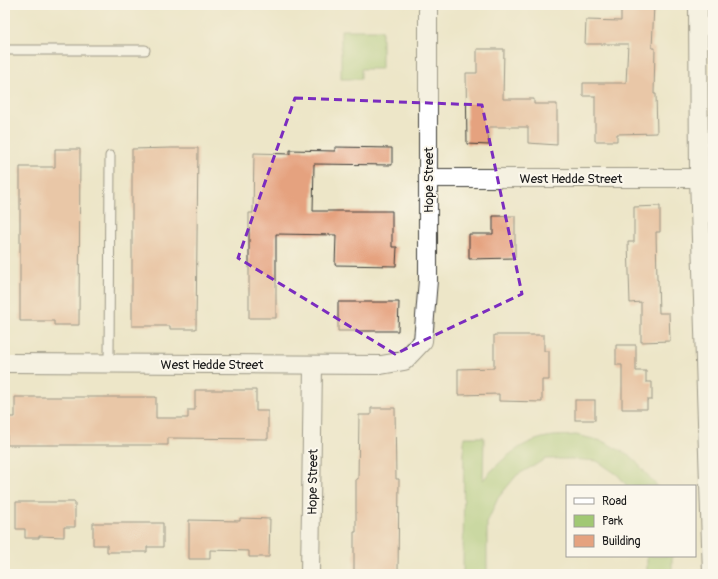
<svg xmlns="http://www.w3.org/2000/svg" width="718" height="579" font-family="Pangolin,sans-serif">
	<rect width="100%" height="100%" fill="#fbf7ec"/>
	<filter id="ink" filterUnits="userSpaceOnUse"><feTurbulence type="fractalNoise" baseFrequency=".025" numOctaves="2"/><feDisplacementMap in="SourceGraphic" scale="8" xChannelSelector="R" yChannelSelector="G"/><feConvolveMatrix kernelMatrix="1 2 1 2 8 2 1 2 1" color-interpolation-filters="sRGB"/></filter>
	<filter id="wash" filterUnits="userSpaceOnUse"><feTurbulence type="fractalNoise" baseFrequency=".012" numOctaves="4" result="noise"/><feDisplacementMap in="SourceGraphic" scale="16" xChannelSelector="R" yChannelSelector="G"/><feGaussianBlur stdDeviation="0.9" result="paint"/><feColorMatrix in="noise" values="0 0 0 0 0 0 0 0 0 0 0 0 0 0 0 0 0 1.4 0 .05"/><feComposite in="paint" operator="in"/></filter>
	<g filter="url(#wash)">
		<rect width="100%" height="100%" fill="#ede6c8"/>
		<!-- green -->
		<g fill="#a1c873" stroke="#5e7248">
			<path d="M 341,30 L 382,30 L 382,69 L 361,69 L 361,79 L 341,79 Z"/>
			<path d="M 576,435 L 602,441 L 631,456 L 657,486 L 627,486 L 618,475 L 597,461 L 571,459 L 546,459 L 517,475 L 498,498 L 487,523 L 487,574 L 463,574 L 464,437 L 484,437 L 483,480 C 501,460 520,442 547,437 C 556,435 567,436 576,435 Z"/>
			<rect x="647" y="556" width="25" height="18"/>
		</g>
		<g id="blocks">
			<!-- building -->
			<g fill="#e5a27f">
				<path d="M 621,5 L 654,5 L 652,48 L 655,48 L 654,94 L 656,94 L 657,133 L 617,134 L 617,141 L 595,141 L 595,96 L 583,96 L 583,83 L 626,83 L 628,44 L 585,44 L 586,20 L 621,21 Z"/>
				<path d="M 477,49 L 504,49 L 503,99 L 534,99 L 534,104 L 557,104 L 557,145 L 528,143 L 528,127 L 489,127 L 489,145 L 467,144 L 466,73 L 477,73 Z"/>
				<path d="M 335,147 L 392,148 L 392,165 L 314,164 L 313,211 L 392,211 L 392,247 L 397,247 L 396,266 L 335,265 L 336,235 L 276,234 L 276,318 L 249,318 L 249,213 L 253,213 L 254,153 L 290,154 L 290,150 L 335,151 Z"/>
				<path d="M 172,148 L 198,148 L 196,329 L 170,329 L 170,326 L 132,326 L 132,149 Z"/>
				<path d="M 55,149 L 80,149 L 79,325 L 54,325 L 54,321 L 20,321 L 20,167 L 55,167 Z"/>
				<path d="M 660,206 L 660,232 L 656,232 L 657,280 L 658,280 L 659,313 L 669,313 L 670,341 L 641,342 L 641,302 L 630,303 L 628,242 L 634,242 L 634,207 Z"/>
				<path d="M 493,216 L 515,216 L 515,258 L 469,259 L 469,234 L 493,234 Z"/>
				<path d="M 338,302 L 399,302 L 398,331 L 338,331 Z"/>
				<path d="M 494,335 L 544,335 L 544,351 L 549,351 L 549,380 L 542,380 L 542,402 L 499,401 L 499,394 L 458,395 L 458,369 L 494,368 Z"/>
				<path d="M 616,345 L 636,345 L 636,371 L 646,371 L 646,382 L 652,382 L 652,400 L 647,400 L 647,409 L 622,409 L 622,365 L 616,365 Z"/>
				<path d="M 195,390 L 256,390 L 256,411 L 268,411 L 268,439 L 168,438 L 168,445 L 7,445 L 7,417 L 15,417 L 15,397 L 156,397 L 156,418 L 188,418 L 188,410 L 195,410 Z"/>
				<rect x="575" y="400" width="20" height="20"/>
				<path d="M 371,408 L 395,408 L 396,479 L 399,479 L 398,574 L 354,574 L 354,532 L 356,532 L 356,479 L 358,479 L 359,415 L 371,415 Z"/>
				<path d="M 16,502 L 75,502 L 75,527 L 64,527 L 64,537 L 39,536 L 39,538 L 25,538 L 25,529 L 16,529 Z"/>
				<path d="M 240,518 L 270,519 L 269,557 L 249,557 L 249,551 L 210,550 L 210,559 L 189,559 L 189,520 L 240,521 Z"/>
				<path d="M 93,523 L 163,523 L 163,547 L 147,547 L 147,552 L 107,552 L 107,545 L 93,545 Z"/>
			</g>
		</g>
	</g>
	<g filter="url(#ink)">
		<use href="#blocks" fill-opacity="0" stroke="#3b3a36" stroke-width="1"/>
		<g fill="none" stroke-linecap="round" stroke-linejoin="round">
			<!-- lane casing -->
			<g stroke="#3b3a36" stroke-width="11">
				<g id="lane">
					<path d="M 5,50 L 145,50"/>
					<path d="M 109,363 L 110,156"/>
				</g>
			</g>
			<!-- street casing -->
			<g stroke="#3b3a36" stroke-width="20">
				<g id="street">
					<path d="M 698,5 L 699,178 L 712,574"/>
					<path d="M 428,178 L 713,178"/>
					<path d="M 5,363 L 381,365 L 404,361 L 423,341 L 428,280 L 428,5"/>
					<path d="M 310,574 L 313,365"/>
				</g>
			</g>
			<!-- lane -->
			<use href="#lane" stroke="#fff" stroke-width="9"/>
			<!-- street -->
			<use href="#street" stroke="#fff" stroke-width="18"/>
		</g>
	</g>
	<!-- marked area -->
	<path d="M0 0H718V579H0ZM 295,98 L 482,105 L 522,294 L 395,354 L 238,258 Z" fill="#ede6c8" fill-opacity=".55" fill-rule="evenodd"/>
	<path fill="none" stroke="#7b2cbf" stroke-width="3" stroke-dasharray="8 5" stroke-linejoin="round" d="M 295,98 L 482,105 L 522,294 L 395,354 L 238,258 Z"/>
	<g text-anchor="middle" stroke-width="4" stroke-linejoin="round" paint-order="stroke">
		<!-- street labels -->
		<g font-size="13" fill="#1c1c1c" stroke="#fbf7ec">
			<text x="571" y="183">West Hedde Street</text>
			<text transform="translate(428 180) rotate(-90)" y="5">Hope Street</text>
			<text x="212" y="369">West Hedde Street</text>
			<text transform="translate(312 482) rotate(-89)" y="5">Hope Street</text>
		</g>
	</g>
	<!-- margin -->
	<rect width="718" height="579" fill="none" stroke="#fbf7ec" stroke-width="20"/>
	<!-- legend -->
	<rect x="566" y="485" width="130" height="72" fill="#fbf7ec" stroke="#a29f99"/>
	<rect x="574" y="498" width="20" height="6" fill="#ffffff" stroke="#a29f99"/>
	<text x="602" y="505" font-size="12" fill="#1c1c1c">Road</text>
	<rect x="574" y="515" width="20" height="12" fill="#a1c873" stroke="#a29f99"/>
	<text x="602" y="525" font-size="12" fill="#1c1c1c">Park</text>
	<rect x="574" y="535" width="20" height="12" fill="#e5a27f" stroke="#a29f99"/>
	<text x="602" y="545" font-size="12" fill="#1c1c1c">Building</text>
</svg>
